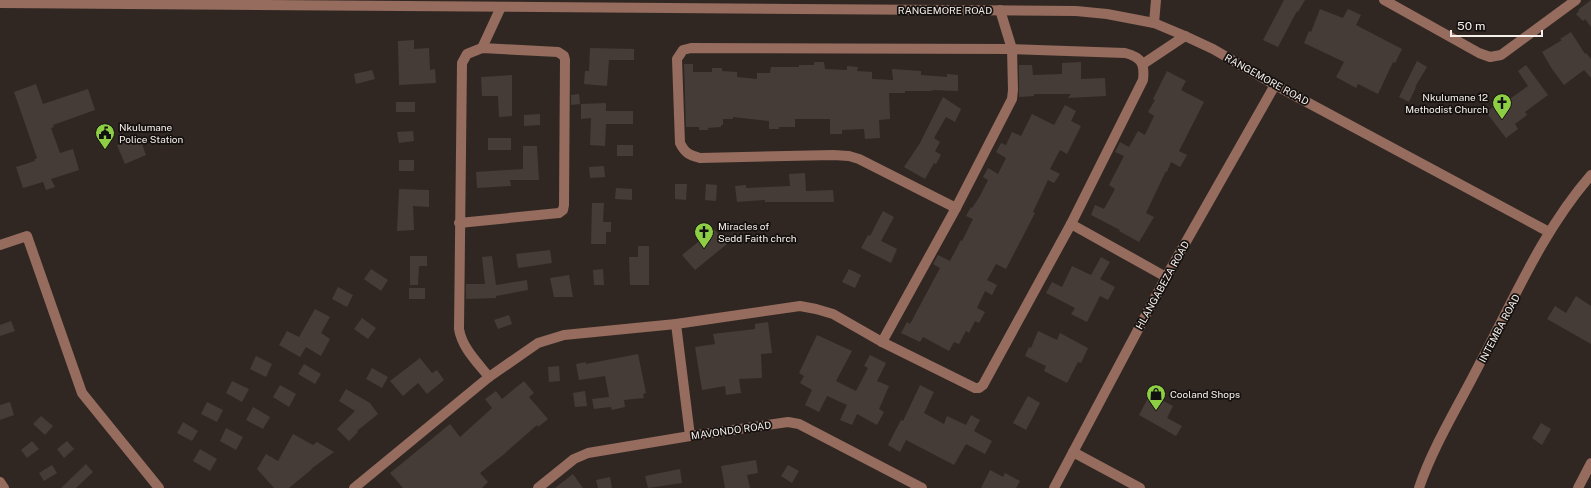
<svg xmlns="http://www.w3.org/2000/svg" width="1591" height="488" font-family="'Public Sans',sans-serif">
	<rect width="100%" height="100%" fill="#302723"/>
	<!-- building -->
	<g fill="#453c37">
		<path d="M 1284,0 L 1305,0 L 1298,12 L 1297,11 L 1278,47 L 1263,40 Z"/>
		<path d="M 1591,0 L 1591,27 L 1585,19 L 1583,21 L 1576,14 L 1579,11 L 1578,10 Z"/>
		<path d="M 1320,9 L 1343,18 L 1348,9 L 1361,15 L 1356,25 L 1402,49 L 1395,63 L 1393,62 L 1378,94 L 1358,84 L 1356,88 L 1336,77 L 1344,62 L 1304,43 L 1309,31 L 1311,32 Z"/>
		<path d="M 1571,32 L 1585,54 L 1586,53 L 1591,59 L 1591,78 L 1584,70 L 1564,85 L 1552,69 L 1542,52 L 1562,40 L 1560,39 Z"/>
		<path d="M 414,40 L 414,49 L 429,48 L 430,70 L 435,69 L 436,83 L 399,85 L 398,41 Z"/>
		<path d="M 590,48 L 634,49 L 634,60 L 609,60 L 607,86 L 584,84 L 585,71 L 589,71 Z"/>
		<path d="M 1417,61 L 1427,67 L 1415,87 L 1416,87 L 1409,102 L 1399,97 Z"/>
		<path d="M 814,62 L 824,62 L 825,69 L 847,70 L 847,66 L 858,67 L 857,71 L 872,72 L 872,79 L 893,80 L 892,69 L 921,71 L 921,75 L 947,77 L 947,74 L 958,75 L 958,91 L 931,90 L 933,91 L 905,91 L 905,93 L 889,93 L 890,119 L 879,120 L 880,138 L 865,139 L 864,129 L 842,130 L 842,134 L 830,134 L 830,119 L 795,119 L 795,127 L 779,127 L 779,129 L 769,129 L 769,121 L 733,117 L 733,119 L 723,119 L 723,125 L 721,125 L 721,127 L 708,128 L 708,130 L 699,130 L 699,127 L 686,127 L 684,64 L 693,64 L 693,72 L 712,72 L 712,68 L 722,68 L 722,71 L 737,72 L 737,77 L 757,79 L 757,73 L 770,73 L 771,67 L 799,67 L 799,65 L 814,65 Z"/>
		<path d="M 1081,62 L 1081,79 L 1105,78 L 1106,96 L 1068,98 L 1071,94 L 1034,94 L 1034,96 L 1019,97 L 1019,65 L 1032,65 L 1033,75 L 1062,74 L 1062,63 Z"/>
		<path d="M 1526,65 L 1548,95 L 1525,112 L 1527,115 L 1515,124 L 1518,129 L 1506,138 L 1486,112 L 1499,103 L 1501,105 L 1528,86 L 1518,71 Z"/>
		<path d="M 372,70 L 375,79 L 356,84 L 354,74 Z"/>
		<path d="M 1167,71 L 1186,81 L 1181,90 L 1204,102 L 1179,151 L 1187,155 L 1180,167 L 1171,162 L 1167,172 L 1166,171 L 1146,213 L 1154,217 L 1139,242 L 1119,231 L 1120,230 L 1091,215 L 1095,205 L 1104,209 L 1115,189 L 1109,185 L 1124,156 L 1115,152 L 1120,142 L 1129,147 L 1138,131 L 1145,135 L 1154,116 L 1148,112 L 1155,100 L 1153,99 Z"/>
		<path d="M 512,75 L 512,116 L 499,117 L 498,96 L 482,96 L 481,77 Z"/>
		<path d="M 36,84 L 43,104 L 88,89 L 95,110 L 53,125 L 54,127 L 51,128 L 60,153 L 73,149 L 79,170 L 51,179 L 55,187 L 46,190 L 43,182 L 23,188 L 16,167 L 35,161 L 34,160 L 37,158 L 14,92 Z"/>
		<path d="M 579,94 L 580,104 L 571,105 L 571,95 Z"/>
		<path d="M 943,97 L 961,109 L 955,122 L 946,117 L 934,138 L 940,142 L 935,151 L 941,155 L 936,164 L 934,163 L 925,179 L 904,167 L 920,143 Z"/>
		<rect x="396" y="102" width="19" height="10"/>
		<path d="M 606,103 L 606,111 L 633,111 L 633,124 L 606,124 L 605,146 L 590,145 L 591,118 L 581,119 L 581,104 Z"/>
		<path d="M 1065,105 L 1076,111 L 1071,121 L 1081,126 L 1067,154 L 1060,150 L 1050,169 L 1060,174 L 1054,183 L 1048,180 L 1033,212 L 1035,213 L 1006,269 L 996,264 L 987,280 L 997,285 L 992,295 L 985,291 L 977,308 L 985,312 L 979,323 L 975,321 L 969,333 L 966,331 L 959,344 L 954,342 L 949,351 L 923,337 L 920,342 L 901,333 L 907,322 L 910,324 L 940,268 L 933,264 L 938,255 L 950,261 L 961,240 L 962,241 L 973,219 L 966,216 L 971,207 L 972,208 L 980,196 L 988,180 L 983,177 L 988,168 L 998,174 L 1006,158 L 996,152 L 1001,143 L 1006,145 L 1012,132 L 1021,136 L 1032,114 L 1054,125 Z"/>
		<path d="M 540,114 L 540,125 L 524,126 L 524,115 Z"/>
		<path d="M 413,131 L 414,141 L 399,143 L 397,132 Z"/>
		<path d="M 139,136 L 146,155 L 125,164 L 117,145 Z"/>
		<rect x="488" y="138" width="23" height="12"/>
		<rect x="617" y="145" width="16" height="11"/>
		<path d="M 523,146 L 537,146 L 539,180 L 510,180 L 511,186 L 477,188 L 476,172 L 523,169 Z"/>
		<rect x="399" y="160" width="15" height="11"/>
		<path d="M 604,166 L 605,177 L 590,178 L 589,167 Z"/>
		<path d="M 805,173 L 806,191 L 833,190 L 834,202 L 765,202 L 765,200 L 737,202 L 735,186 L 746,185 L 746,188 L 790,186 L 789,174 Z"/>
		<path d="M 675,184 L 687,184 L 686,200 L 675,199 Z"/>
		<path d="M 706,184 L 717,185 L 716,201 L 705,200 Z"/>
		<path d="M 616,188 L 632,189 L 632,200 L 615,199 Z"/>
		<path d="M 399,189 L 429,190 L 429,207 L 413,206 L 414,230 L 397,231 Z"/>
		<path d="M 592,203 L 604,203 L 603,222 L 611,222 L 611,232 L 606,232 L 606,244 L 591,244 Z"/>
		<path d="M 883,211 L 894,217 L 881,241 L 897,249 L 891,263 L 861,248 L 868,235 L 870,236 Z"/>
		<path d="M 714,229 L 727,244 L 695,270 L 682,255 Z"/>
		<path d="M 638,246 L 649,246 L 649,285 L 630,285 L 629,257 L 638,257 Z"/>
		<path d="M 550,250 L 552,263 L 518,268 L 516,254 Z"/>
		<path d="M 410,256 L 427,256 L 427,266 L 419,266 L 418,285 L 410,285 Z"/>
		<path d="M 492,256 L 496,285 L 527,280 L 528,290 L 496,296 L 496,298 L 466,299 L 466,284 L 485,284 L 482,257 Z"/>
		<path d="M 1101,257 L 1110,262 L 1100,279 L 1115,287 L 1108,300 L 1100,296 L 1087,322 L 1071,314 L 1075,308 L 1046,293 L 1052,282 L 1062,287 L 1072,266 L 1091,275 Z"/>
		<path d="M 371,269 L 388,280 L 381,291 L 364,279 Z"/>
		<path d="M 603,269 L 604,285 L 594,285 L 593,270 Z"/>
		<path d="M 849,269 L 861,275 L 855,288 L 842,282 Z"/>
		<path d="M 569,275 L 573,297 L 554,297 L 550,278 Z"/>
		<path d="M 338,287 L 353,295 L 347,307 L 332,299 Z"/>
		<rect x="409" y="288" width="16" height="11"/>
		<path d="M 1576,296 L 1591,306 L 1591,344 L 1547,319 L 1555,306 L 1566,313 Z"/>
		<path d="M 315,309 L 330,317 L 321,333 L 330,339 L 321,356 L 306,347 L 300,357 L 279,345 L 287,331 L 299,337 Z"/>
		<path d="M 509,315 L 512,324 L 498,329 L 494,320 Z"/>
		<path d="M 362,318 L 376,328 L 368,339 L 354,329 Z"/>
		<path d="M 11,321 L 15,331 L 0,336 L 0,325 Z"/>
		<path d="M 768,322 L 772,353 L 761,354 L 762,378 L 739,379 L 741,393 L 726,395 L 725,386 L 702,390 L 695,347 L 715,344 L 713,334 L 755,329 L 755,324 Z"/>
		<path d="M 1038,331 L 1057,340 L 1060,333 L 1088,348 L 1081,363 L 1078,362 L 1067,383 L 1044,371 L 1046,366 L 1025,356 L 1029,347 L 1031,348 Z"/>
		<path d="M 817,335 L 852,351 L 836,381 L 856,391 L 868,368 L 864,366 L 870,355 L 886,363 L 877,381 L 889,386 L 879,409 L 884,412 L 877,425 L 857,414 L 852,425 L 840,420 L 847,405 L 827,396 L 819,412 L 805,405 L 812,390 L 800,383 L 804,376 L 799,373 Z"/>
		<path d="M 638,354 L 646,393 L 643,394 L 644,398 L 624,400 L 625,407 L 612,410 L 611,407 L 594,409 L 592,399 L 609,397 L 605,376 L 579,380 L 576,364 L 586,362 L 586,364 Z"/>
		<path d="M 256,356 L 272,364 L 266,377 L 250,369 Z"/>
		<path d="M 420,358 L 432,373 L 437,370 L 444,380 L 427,394 L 418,383 L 403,396 L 390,381 Z"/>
		<path d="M 304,364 L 321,374 L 315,384 L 298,374 Z"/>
		<path d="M 559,366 L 560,381 L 549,382 L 548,367 Z"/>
		<path d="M 372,368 L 388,377 L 382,388 L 366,379 Z"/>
		<path d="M 232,381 L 249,389 L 242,402 L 226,393 Z"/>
		<path d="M 524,381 L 534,393 L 529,397 L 548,419 L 538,427 L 537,425 L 503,455 L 480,473 L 488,482 L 482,488 L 403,488 L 390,473 L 450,424 L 460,437 L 492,408 L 485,399 L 496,391 L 502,399 Z"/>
		<path d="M 280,385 L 296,394 L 289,407 L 273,397 Z"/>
		<path d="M 920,385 L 934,392 L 924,413 L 944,424 L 947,416 L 966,425 L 971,415 L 980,420 L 974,431 L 992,441 L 985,454 L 966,444 L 954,465 L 906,440 L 900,452 L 888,445 L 901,420 L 903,421 Z"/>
		<path d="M 346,389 L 370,403 L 378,414 L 357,431 L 358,432 L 349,441 L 337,429 L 355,411 L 339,401 Z"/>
		<path d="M 585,391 L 587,406 L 575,407 L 573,393 Z"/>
		<path d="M 1150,394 L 1173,406 L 1167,418 L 1182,426 L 1176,436 L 1139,415 Z"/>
		<path d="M 1028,396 L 1040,403 L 1026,430 L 1013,423 Z"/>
		<path d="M 10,402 L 14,415 L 0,420 L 0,405 Z"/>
		<path d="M 207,402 L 223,410 L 217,422 L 201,414 Z"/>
		<path d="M 253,407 L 270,417 L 263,429 L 246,420 Z"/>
		<path d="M 41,416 L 53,426 L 45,435 L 33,424 Z"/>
		<path d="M 183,422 L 198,431 L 192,441 L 177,433 Z"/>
		<path d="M 1541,423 L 1551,429 L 1542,445 L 1532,438 Z"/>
		<path d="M 226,428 L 243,437 L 236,450 L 220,441 Z"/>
		<path d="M 293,434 L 313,445 L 317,442 L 334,452 L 311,469 L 312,469 L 289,488 L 274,488 L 257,469 L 266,454 L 278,461 Z"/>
		<path d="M 32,441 L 39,449 L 27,458 L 21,450 Z"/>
		<path d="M 67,441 L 74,449 L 64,458 L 57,449 Z"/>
		<path d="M 200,449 L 217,459 L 210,471 L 193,461 Z"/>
		<path d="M 756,460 L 758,473 L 747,475 L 750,488 L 725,488 L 721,466 Z"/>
		<path d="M 86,464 L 93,472 L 76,488 L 61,488 Z"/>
		<path d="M 52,465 L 57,473 L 44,481 L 39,473 Z"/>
		<path d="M 788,465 L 799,471 L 792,483 L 781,476 Z"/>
		<path d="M 680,469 L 682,483 L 648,488 L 645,476 Z"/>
		<path d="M 990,470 L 1003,477 L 1005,473 L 1020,481 L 1016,488 L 981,488 Z"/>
		<path d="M 573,474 L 583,488 L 555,488 Z"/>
		<path d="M 610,477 L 612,488 L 598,488 L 596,480 Z"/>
	</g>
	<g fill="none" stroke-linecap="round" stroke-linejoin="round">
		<!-- minor -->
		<g stroke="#956c5d" stroke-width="10">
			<path d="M 1384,0 L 1479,53 L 1490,57 L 1501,55 L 1576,0"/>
			<path d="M 0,3 L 1076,11 L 1107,14 L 1154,23 L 1185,36 L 1213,49 L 1275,85 L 1549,232"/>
			<path d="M 1154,23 L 1156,0"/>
			<path d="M 482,48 L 501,7"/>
			<path d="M 1143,64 L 1185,36"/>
			<path d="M 459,223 L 559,213 L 563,210 L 564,205 L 565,60 L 564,56 L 558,52 L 482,48 L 467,54 L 462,63 L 459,329 C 462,348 478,363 489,377"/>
			<path d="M 1071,224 L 1166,277"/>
			<path d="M 0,245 L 27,236 L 82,393 L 159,488"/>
			<path d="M 676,324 L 690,436"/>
			<path d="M 882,342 L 956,208 L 1012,99 L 1013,90 L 1012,49 L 1000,10"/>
			<path d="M 1073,452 L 1140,488"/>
			<path d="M 0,482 L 4,488"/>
			<path d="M 354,488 L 489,377 L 538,343 L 564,335 L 676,324 L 800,306 L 816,309 L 833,314 L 882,342 L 975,388 L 979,388 L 983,385 L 1071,224 L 1143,80 C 1145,63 1141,57 1125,53 L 1012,49 L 691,48 L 683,50 L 677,59 L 680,143 C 685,153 689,155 700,158 L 833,155 L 849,156 L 859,159 L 956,208"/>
			<path d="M 538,488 L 574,459 L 588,453 L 690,436 L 788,422 L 799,424 L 922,488"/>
			<path d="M 1054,488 L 1166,277 L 1275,85"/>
			<path d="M 1419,488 C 1433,446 1460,403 1480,363 C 1514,299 1543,230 1591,175"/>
			<path d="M 1578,488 L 1591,463"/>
		</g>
	</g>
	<!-- icons -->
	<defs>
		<g id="church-pin" transform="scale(1)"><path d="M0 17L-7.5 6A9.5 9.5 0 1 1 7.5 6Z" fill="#8dce44" stroke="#15110f"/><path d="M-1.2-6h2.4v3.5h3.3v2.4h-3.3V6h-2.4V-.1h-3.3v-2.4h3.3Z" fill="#111"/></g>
		<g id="civic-pin" transform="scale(1)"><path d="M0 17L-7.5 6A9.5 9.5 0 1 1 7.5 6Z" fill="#8dce44" stroke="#15110f"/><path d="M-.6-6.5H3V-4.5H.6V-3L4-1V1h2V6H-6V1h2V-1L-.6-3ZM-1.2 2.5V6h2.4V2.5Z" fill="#111"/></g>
		<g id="shop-pin" transform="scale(1)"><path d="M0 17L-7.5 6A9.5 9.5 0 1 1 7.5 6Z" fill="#8dce44" stroke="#15110f"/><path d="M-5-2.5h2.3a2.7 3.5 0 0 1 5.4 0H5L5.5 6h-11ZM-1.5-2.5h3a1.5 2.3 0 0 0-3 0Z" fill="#111"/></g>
	</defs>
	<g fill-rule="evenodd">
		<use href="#church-pin" x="1502" y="103"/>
		<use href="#civic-pin" x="105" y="133"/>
		<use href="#church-pin" x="704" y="232"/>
		<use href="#shop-pin" x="1156" y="394"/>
	</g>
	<g text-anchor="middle" stroke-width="3.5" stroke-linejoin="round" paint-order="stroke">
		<!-- street labels -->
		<g font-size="10" fill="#f6f0ed" stroke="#15110f">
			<text x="945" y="14">RANGEMORE ROAD</text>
			<text transform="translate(1267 79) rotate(29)" y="4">RANGEMORE ROAD</text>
			<text transform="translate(1162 285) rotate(-61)" y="4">HLANGABEZA ROAD</text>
			<text transform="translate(1499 328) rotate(-62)" y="4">INTEMBA ROAD</text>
			<text transform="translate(731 430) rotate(-8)" y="4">MAVONDO ROAD</text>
		</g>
		<!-- poi labels -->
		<g font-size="10" fill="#f6f0ed" stroke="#15110f" text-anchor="start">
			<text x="1488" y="101" text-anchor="end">Nkulumane 12<tspan x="1488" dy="12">Methodist Church</tspan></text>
			<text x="119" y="131">Nkulumane<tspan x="119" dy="12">Police Station</tspan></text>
			<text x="718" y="230">Miracles of<tspan x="718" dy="12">Sedd Faith chrch</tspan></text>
			<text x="1170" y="398">Cooland Shops</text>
		</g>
	</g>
	<!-- scale -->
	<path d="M1451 30v6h91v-6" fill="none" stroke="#f6f0ed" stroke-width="2"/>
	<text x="1457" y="30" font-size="12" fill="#f6f0ed" stroke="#15110f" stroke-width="3" paint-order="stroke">50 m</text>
</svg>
